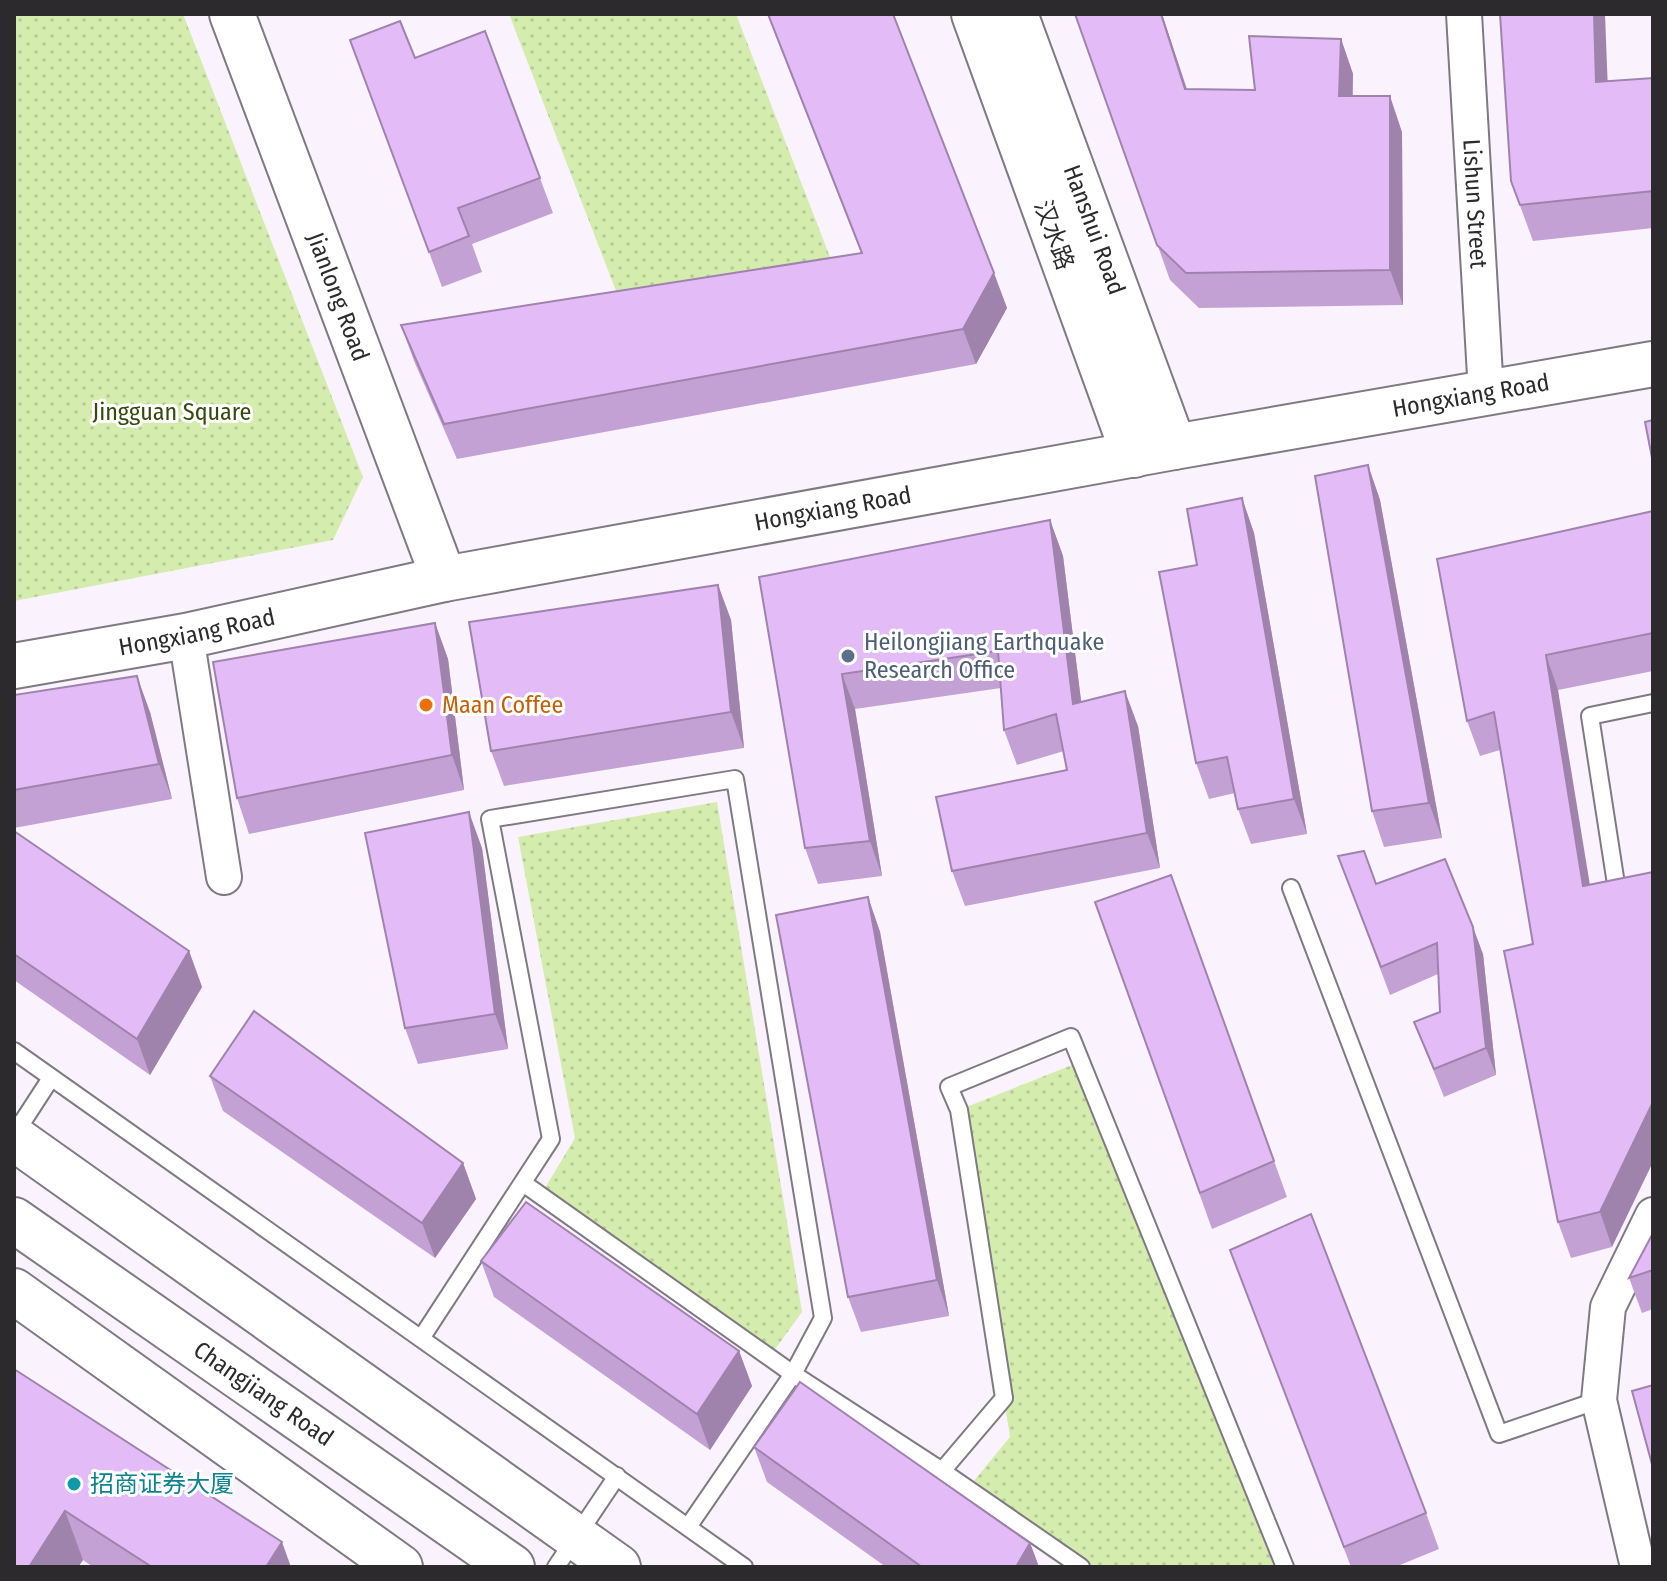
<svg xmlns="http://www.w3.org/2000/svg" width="1667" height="1581" font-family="'Fira Sans Condensed','Noto Sans SC',sans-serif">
	<defs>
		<pattern id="green-dots" width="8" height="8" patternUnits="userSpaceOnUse" patternTransform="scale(2)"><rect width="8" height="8" fill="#d4ecad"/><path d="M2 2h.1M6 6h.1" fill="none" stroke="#b6cb95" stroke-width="1.8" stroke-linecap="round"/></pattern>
	</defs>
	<rect width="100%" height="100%" fill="#faf3fd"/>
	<!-- green -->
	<g fill="url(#green-dots)">
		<path d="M 14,14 L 183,14 L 363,477 L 333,540 L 14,601 Z"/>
		<path d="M 509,14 L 736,14 L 830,257 L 618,296 Z"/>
		<path d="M 717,802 L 802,1312 L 773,1352 L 542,1193 L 575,1138 L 518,837 Z"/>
		<path d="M 1082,1061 L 1285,1567 L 1088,1567 L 968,1488 L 1010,1437 L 959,1110 Z"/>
	</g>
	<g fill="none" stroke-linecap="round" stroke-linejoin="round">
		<!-- lane casing -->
		<g stroke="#7f7982" stroke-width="20">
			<g id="lane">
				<path d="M 1653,703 L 1590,716 L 1618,897 L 1653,890"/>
				<path d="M 1291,888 L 1499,1434 L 1599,1400"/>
				<path d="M 14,1051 L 744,1567"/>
				<path d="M 14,1135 L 51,1078"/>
				<path d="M 523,1183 L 793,1374 L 688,1527"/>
				<path d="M 422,1337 L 551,1139 L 490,819 L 735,779 L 823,1318 L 793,1374 L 942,1471 L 1004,1398 L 959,1110 L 949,1087 L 1071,1037 L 1285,1567"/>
				<path d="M 942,1471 L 1081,1567"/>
				<path d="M 556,1567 L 617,1476"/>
			</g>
		</g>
		<!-- street casing -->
		<g stroke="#7f7982" stroke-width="38">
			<g id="street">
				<path id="s1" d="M 1464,14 L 1486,393"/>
				<path d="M 186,636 L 224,877"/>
				<path d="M 1638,1567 L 1599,1400 L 1608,1307 L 1653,1215"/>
			</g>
		</g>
		<!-- secondary casing -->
		<g stroke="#7f7982" stroke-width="48">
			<g id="secondary">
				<path id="s2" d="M 232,14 L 444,579"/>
				<path d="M 974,14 L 1134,455"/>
				<path id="s3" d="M 1015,14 L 1174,447"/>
				<path id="s4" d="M 14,666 L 186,636 L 444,579 L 1174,447 L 1653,364"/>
			</g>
		</g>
		<!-- primary casing -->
		<g stroke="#7f7982" stroke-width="48">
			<g id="primary">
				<path d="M 14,1138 L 618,1567"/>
				<path id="s5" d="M 14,1220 L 512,1567"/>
				<path d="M 14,1291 L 400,1567"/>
			</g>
		</g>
		<!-- lane -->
		<use href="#lane" stroke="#fff" stroke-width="16"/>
		<!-- street -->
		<use href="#street" stroke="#fff" stroke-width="34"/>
		<!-- secondary -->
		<use href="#secondary" stroke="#fff" stroke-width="44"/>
		<!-- primary -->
		<use href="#primary" stroke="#fff" stroke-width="44"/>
	</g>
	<!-- wall -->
	<g fill="#c3a1d4">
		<path d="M 767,14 L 893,14 L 1007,308 L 976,364 L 457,459 L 414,361 L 401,325 L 861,253 Z"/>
		<path d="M 1075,14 L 1162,14 L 1187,89 L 1255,90 L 1341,39 L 1353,74 L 1353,96 L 1402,132 L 1403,305 L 1199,308 L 1170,280 Z"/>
		<path d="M 485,31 L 553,213 L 472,244 L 482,272 L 442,287 L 350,40 L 415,58 Z"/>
		<path d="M 1653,78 L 1653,228 L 1533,241 L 1511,181 L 1608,81 Z"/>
		<path d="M 1368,465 L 1380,500 L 1442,838 L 1384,847 L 1372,811 Z"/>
		<path d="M 1242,498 L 1254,533 L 1307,834 L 1251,844 L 1238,809 L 1235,793 L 1209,799 L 1196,763 L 1197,565 Z"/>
		<path d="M 1653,511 L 1653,671 L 1558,690 L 1612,1247 L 1571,1258 L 1558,1222 L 1533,944 L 1500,750 L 1480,756 L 1467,721 Z"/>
		<path d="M 1050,520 L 1063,556 L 1081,702 L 1138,726 L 1160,868 L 965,906 L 952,871 L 1067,770 L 1064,751 L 1017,765 L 1004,730 L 1001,688 L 855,709 L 882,876 L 818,884 L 805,848 L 759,577 Z"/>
		<path d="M 718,585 L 731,620 L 744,748 L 504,786 L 491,751 Z"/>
		<path d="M 435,623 L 448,659 L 464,790 L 249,834 L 237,798 Z"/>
		<path d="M 14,695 L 150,712 L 172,799 L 14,828 Z"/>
		<path d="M 14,831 L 189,951 L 202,987 L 150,1075 L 14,980 Z"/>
		<path d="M 482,848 L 508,1049 L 418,1064 L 405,1028 Z"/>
		<path d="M 1338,856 L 1376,884 L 1483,954 L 1496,1075 L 1444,1097 L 1414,1022 L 1440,1012 L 1438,974 L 1390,995 Z"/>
		<path d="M 1171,875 L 1287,1197 L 1212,1229 L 1095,902 Z"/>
		<path d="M 868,897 L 880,932 L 949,1316 L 861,1332 L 848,1297 Z"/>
		<path d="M 210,1076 L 463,1163 L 476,1199 L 435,1258 L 223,1111 Z"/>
		<path d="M 1653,1233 L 1653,1309 L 1642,1313 L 1629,1278 Z"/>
		<path d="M 1230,1250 L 1426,1513 L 1439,1549 L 1395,1567 L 1351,1567 Z"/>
		<path d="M 481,1261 L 739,1351 L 752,1386 L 710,1450 L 494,1297 Z"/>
		<path d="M 14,1369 L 291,1567 L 93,1567 L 83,1560 L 78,1567 Z"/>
		<path d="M 754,1447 L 1030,1543 L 1039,1567 L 886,1567 L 767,1482 Z"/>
	</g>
	<!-- shaded-wall -->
	<g fill="#9f83ac">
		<path d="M 1161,14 L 1162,14 L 1198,124 L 1185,89 Z"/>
		<path d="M 1594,14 L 1605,14 L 1609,118 L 1596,82 Z"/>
		<path d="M 1341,39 L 1353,74 L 1351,131 L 1339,96 Z"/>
		<path d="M 1390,96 L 1402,132 L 1403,305 L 1390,270 Z"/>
		<path d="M 994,273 L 1007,308 L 976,364 L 963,329 Z"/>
		<path d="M 1368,465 L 1380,500 L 1442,838 L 1429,803 Z"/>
		<path d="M 1242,498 L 1254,533 L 1307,834 L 1294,799 Z"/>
		<path d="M 1050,520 L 1063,556 L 1086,740 L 1073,704 Z"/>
		<path d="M 718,585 L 731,620 L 744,748 L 731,712 Z"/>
		<path d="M 435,623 L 448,659 L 464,790 L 452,755 Z"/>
		<path d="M 1546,655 L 1558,690 L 1596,922 L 1583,886 Z"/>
		<path d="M 842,674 L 855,709 L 882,876 L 870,841 Z"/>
		<path d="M 137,676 L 150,712 L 172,799 L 159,764 Z"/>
		<path d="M 1125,691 L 1138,726 L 1160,868 L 1147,833 Z"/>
		<path d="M 469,812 L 482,848 L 508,1049 L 495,1014 Z"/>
		<path d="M 868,897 L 880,932 L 949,1316 L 937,1280 Z"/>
		<path d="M 1473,927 L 1483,954 L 1496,1075 L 1486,1048 Z"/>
		<path d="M 189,951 L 202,987 L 150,1075 L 137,1039 Z"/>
		<path d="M 1653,1102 L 1653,1162 L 1612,1247 L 1600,1212 Z"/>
		<path d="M 463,1163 L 476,1199 L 435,1258 L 422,1223 Z"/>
		<path d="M 739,1351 L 752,1386 L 710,1450 L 697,1414 Z"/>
		<path d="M 65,1511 L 83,1560 L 78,1567 L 29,1567 Z"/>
		<path d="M 282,1542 L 291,1567 L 266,1567 Z"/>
		<path d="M 1030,1543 L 1039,1567 L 1016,1567 Z"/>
	</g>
	<!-- building -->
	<g fill="#e3bbf6" stroke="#9f83ac" stroke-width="2">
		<path d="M 768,14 L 893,14 L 994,273 L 963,329 L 444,424 L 401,325 L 862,253 Z"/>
		<path d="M 1075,14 L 1161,14 L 1185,89 L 1255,90 L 1249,36 L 1341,39 L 1339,96 L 1390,96 L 1390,270 L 1186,273 L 1157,245 Z"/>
		<path d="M 1500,14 L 1594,14 L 1596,82 L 1653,78 L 1653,191 L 1520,205 L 1511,181 Z"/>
		<path d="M 400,21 L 415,58 L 485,31 L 540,178 L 458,208 L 469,236 L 429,252 L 350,40 Z"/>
		<path d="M 1653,420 L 1653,463 L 1645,422 Z"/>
		<path d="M 1368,465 L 1429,803 L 1372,811 L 1315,476 Z"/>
		<path d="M 1242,498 L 1294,799 L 1238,809 L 1227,757 L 1196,763 L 1159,572 L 1197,565 L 1187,509 Z"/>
		<path d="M 1653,511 L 1653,633 L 1546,655 L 1583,886 L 1653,872 L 1653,1102 L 1600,1212 L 1558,1222 L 1504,951 L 1533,944 L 1494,712 L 1467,721 L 1437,559 Z"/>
		<path d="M 1050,520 L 1073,704 L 1125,691 L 1147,833 L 952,871 L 936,797 L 1067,770 L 1056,714 L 1004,730 L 998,651 L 842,674 L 870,841 L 805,848 L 759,577 Z"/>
		<path d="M 718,585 L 731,712 L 491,751 L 469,622 Z"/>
		<path d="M 435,623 L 452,755 L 237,798 L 213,662 Z"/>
		<path d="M 137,676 L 159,764 L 14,790 L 14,695 Z"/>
		<path d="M 469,812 L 495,1014 L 405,1028 L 365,833 Z"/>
		<path d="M 14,831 L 189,951 L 137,1039 L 14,954 Z"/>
		<path d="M 1364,851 L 1376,884 L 1445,859 L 1473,927 L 1486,1048 L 1434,1069 L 1414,1022 L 1440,1012 L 1437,943 L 1381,967 L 1338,856 Z"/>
		<path d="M 1171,875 L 1274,1161 L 1200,1193 L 1095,902 Z"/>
		<path d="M 868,897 L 937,1280 L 848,1297 L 776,915 Z"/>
		<path d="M 254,1011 L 463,1163 L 422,1223 L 210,1076 Z"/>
		<path d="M 526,1202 L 739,1351 L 697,1414 L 481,1261 Z"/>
		<path d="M 1311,1214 L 1426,1513 L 1344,1547 L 1230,1250 Z"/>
		<path d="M 1653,1233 L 1653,1270 L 1629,1278 Z"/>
		<path d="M 14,1369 L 282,1542 L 266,1567 L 152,1567 L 65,1511 L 29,1567 L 14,1567 Z"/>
		<path d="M 800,1382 L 1030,1543 L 1016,1567 L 922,1567 L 754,1447 Z"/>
		<path d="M 1653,1385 L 1653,1468 L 1632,1391 Z"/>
	</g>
	<!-- markers -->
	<circle fill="#5c6f8a" stroke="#fff" stroke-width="3" cx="848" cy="656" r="8"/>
	<circle fill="#e8710a" stroke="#fff" stroke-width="3" cx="426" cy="705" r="8"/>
	<circle fill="#0f9aa8" stroke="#fff" stroke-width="3" cx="74" cy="1484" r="8"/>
	<g text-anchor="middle" stroke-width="6" stroke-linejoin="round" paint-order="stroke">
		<!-- street labels -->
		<g font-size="24" fill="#2c2a2d" stroke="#fff">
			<text dy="8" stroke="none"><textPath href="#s1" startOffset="190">Lishun Street</textPath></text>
			<text dy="8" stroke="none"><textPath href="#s3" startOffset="230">Hanshui Road</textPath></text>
			<text transform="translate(1054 235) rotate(70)" y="8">汉水路</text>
			<text dy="8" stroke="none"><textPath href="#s2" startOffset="302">Jianlong Road</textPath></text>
			<text dy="8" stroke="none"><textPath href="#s4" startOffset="1482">Hongxiang Road</textPath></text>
			<text dy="8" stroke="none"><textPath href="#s4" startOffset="834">Hongxiang Road</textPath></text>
			<text dy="8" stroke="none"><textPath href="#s4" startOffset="186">Hongxiang Road</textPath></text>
			<text dy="8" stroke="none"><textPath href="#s5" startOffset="304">Changjiang Road</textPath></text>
		</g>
		<!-- park labels -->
		<g font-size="24" fill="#38490c" stroke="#fff">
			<text x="172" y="420">Jingguan Square</text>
		</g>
		<!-- service labels -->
		<g font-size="24" fill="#4e5e75" stroke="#fff" text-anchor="start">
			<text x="864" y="650">Heilongjiang Earthquake<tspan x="864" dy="28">Research Office</tspan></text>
		</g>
		<!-- food labels -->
		<g font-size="24" fill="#c56008" stroke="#fff" text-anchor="start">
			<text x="442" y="713">Maan Coffee</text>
		</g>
		<!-- culture labels -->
		<g font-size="24" fill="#0d838f" stroke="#fff" text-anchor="start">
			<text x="90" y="1492">招商证券大厦</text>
		</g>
	</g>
	<!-- border -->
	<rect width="1667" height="1581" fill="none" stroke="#2c2a2d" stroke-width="32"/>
</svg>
